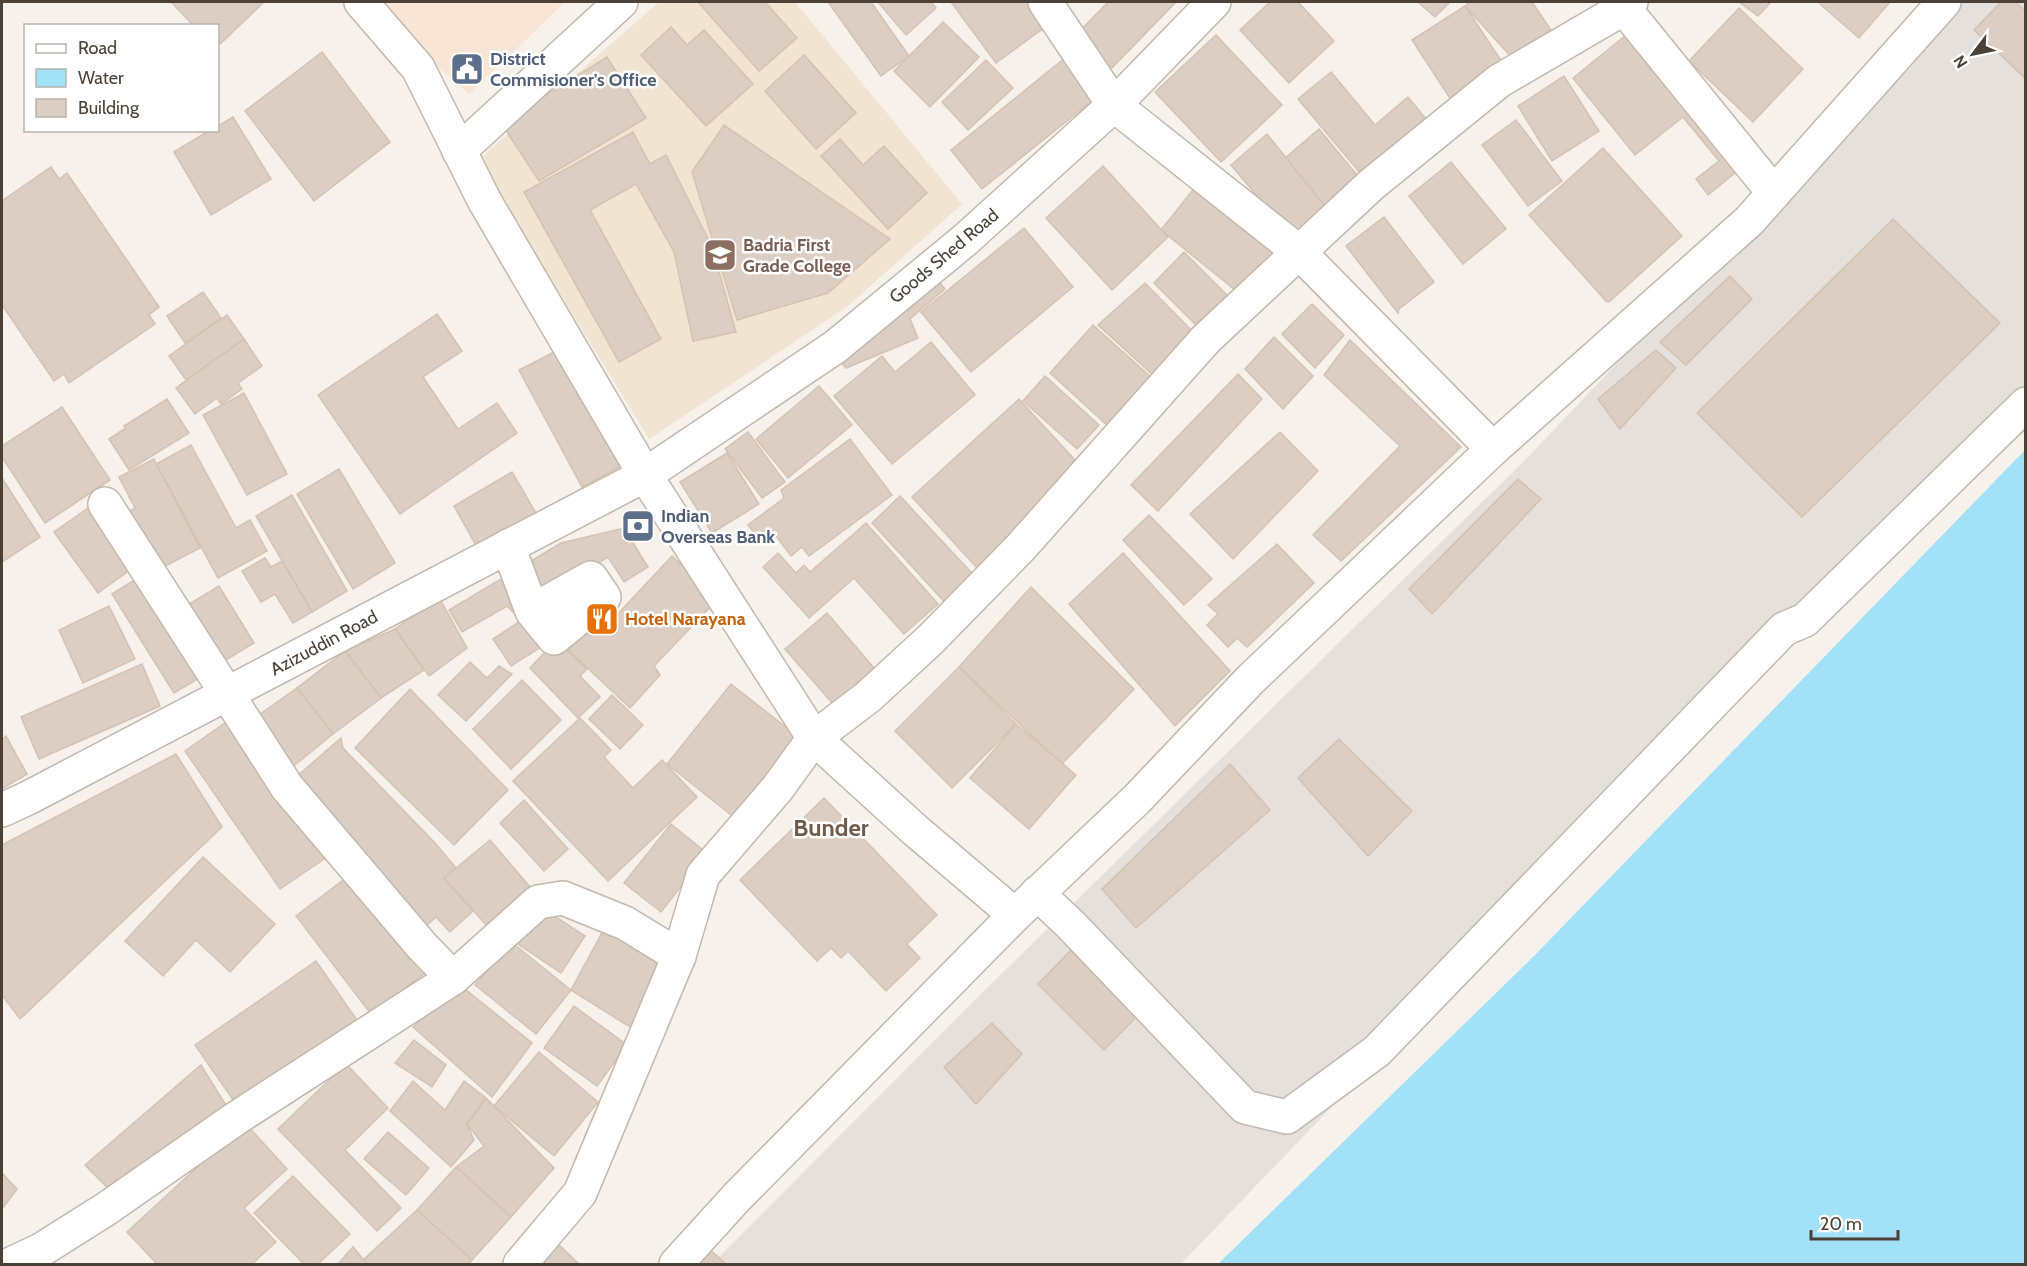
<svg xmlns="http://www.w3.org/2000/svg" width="2027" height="1266" font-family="Cabin,sans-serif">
	<rect width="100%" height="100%" fill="#f7f1eb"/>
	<!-- commercial -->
	<path fill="#f9e5d5" d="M 376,2 L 565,2 L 469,94 L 412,45 Z"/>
	<!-- industrial -->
	<path fill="#e6e0dc" d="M 1960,2 L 2025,2 L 2025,384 L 1181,1264 L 712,1264 L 974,1001 L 1528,457 Z"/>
	<!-- education -->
	<path fill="#f1e4d3" d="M 659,2 L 795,2 L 962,204 L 848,306 L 649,439 L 478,160 Z"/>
	<!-- water -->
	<path fill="#a3e1f8" d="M 2025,450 L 2025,1264 L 1218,1264 L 1533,957 Z"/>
	<!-- building -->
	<g fill="#dccec2" stroke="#d5c2b1" stroke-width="1.5">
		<path d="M 171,2 L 264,2 L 218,46 L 218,26 L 194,26 Z"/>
		<path d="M 698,2 L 765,2 L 797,38 L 759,71 Z"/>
		<path d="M 828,2 L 871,2 L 909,56 L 881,76 Z"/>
		<path d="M 878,2 L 931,2 L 936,8 L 906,35 Z"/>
		<path d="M 951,2 L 1031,2 L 1048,25 L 996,63 Z"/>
		<path d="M 1108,2 L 1176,2 L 1112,68 L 1077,34 Z"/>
		<path d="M 1270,2 L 1298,2 L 1334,41 L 1289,83 L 1240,30 Z"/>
		<path d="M 1418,2 L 1450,2 L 1435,17 Z"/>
		<path d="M 1470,2 L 1532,2 L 1555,36 L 1514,60 L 1465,6 Z"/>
		<path d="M 1739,2 L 1771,2 L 1758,16 Z"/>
		<path d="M 1822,2 L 1890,2 L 1859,38 L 1820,4 Z"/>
		<path d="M 2001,2 L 2015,2 L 2026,11 L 2026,79 L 1974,30 Z"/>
		<path d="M 1465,6 L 1506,68 L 1453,103 L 1412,40 Z"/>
		<path d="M 1739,8 L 1803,69 L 1753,122 L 1689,61 Z"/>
		<path d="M 943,22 L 979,57 L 930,107 L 894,71 Z"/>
		<path d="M 671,27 L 687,45 L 704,30 L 753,84 L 706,126 L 641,55 Z"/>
		<path d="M 1636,27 L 1746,164 L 1708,195 L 1696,179 L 1719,161 L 1683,117 L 1635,155 L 1573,78 Z"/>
		<path d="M 1216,35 L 1282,105 L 1221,162 L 1155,92 Z"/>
		<path d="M 322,52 L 390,142 L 314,201 L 245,111 Z"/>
		<path d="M 804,55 L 856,113 L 816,149 L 765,91 Z"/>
		<path d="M 607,57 L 646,118 L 539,181 L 501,123 Z"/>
		<path d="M 1065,58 L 1097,97 L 982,189 L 951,150 Z"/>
		<path d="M 986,60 L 1013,88 L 968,130 L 942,102 Z"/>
		<path d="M 1331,72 L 1375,125 L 1408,97 L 1431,125 L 1366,180 L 1298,99 Z"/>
		<path d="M 1564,76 L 1599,131 L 1552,161 L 1518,106 Z"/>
		<path d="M 233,117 L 271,179 L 211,215 L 174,152 L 210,130 L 218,130 L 218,126 Z"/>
		<path d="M 1516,120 L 1562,181 L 1528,206 L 1482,145 Z"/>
		<path d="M 724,125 L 890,239 L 828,293 L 737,320 L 692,172 Z"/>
		<path d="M 1319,129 L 1361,180 L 1327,209 L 1285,158 Z"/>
		<path d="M 633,132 L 650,164 L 666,155 L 712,247 L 736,332 L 693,341 L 674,252 L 636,184 L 590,210 L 661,339 L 619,362 L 524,192 Z"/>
		<path d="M 1267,134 L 1327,209 L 1298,245 L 1231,165 Z"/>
		<path d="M 840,139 L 863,165 L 884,146 L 927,193 L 888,229 L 821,156 Z"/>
		<path d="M 1603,148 L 1682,236 L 1609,302 L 1606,301 L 1529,215 Z"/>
		<path d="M 1451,162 L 1506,229 L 1463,264 L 1409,196 Z"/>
		<path d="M 1103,166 L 1168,237 L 1112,290 L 1046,218 Z"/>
		<path d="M 51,167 L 59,179 L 67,173 L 159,307 L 149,315 L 155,324 L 69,383 L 64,374 L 54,381 L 2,305 L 2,201 Z"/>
		<path d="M 1196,186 L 1275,250 L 1240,294 L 1161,230 Z"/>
		<path d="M 1384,217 L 1434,282 L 1399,309 L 1398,313 L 1346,246 Z"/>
		<path d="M 1893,219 L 2000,323 L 1802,517 L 1697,413 Z"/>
		<path d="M 1024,228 L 1073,287 L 971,372 L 921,312 Z"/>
		<path d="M 1184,252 L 1232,300 L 1201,330 L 1154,283 Z"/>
		<path d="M 933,275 L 945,289 L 910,319 L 918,338 L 846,368 L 838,359 Z"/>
		<path d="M 1730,276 L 1752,299 L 1686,365 L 1660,342 Z"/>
		<path d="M 1145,283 L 1196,335 L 1155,377 L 1098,325 Z"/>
		<path d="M 203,292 L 221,318 L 185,343 L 167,316 Z"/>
		<path d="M 1312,304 L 1344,335 L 1315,368 L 1282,334 Z"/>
		<path d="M 437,314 L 462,351 L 423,377 L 458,429 L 497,403 L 517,433 L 400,514 L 318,395 Z"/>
		<path d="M 227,315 L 244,339 L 186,380 L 169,356 Z"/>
		<path d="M 1093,325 L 1152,378 L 1108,426 L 1050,373 Z"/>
		<path d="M 1274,337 L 1313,376 L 1283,409 L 1245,369 Z"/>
		<path d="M 244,339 L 262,366 L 238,383 L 242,389 L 221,404 L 217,398 L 195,414 L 176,388 Z"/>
		<path d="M 1350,340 L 1461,447 L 1341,561 L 1313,535 L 1400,446 L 1324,375 Z"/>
		<path d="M 931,342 L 975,395 L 892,464 L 834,396 L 882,356 L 895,372 Z"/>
		<path d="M 560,349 L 623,465 L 582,487 L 519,370 Z"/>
		<path d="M 1656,350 L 1676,368 L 1620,429 L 1598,399 Z"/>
		<path d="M 1238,374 L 1262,399 L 1158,511 L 1131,485 Z"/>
		<path d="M 1045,376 L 1099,425 L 1077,449 L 1023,401 Z"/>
		<path d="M 819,386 L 852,425 L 788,478 L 756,439 Z"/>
		<path d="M 244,393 L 287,474 L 247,495 L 203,415 Z"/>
		<path d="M 167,399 L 189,433 L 129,470 L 109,439 L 126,428 L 124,426 Z"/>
		<path d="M 1019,399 L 1085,471 L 978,569 L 912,497 Z"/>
		<path d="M 62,407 L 110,480 L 45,523 L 2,457 L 2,446 Z"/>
		<path d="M 748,432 L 785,482 L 762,498 L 725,449 Z"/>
		<path d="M 1280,432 L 1318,471 L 1233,559 L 1190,514 Z"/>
		<path d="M 850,439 L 892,495 L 809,556 L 802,547 L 791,556 L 771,529 L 758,538 L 748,525 L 784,498 L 781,490 Z"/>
		<path d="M 191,445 L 236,528 L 250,520 L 267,551 L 218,578 L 156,464 Z"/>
		<path d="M 727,453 L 759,504 L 712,533 L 680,482 Z"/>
		<path d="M 154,459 L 200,548 L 158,570 L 128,512 L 135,508 L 119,477 Z"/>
		<path d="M 339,469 L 395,563 L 353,589 L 297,494 Z"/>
		<path d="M 512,472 L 537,515 L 478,549 L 454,506 Z"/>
		<path d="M 2,478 L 40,537 L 2,562 Z"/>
		<path d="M 1518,479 L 1541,499 L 1432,614 L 1409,589 Z"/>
		<path d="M 292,495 L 347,591 L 312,612 L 256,516 Z"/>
		<path d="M 900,496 L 980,582 L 951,609 L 872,523 Z"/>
		<path d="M 91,506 L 134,567 L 98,593 L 54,532 Z"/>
		<path d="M 1149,515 L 1212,579 L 1184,605 L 1123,540 Z"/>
		<path d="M 866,523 L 938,604 L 904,634 L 854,578 L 809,618 L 763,567 L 778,553 L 796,573 L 804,565 L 810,572 Z"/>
		<path d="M 624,528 L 648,567 L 624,582 L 608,557 L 516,615 L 507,606 L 462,632 L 449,610 L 561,543 Z"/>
		<path d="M 1277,544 L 1314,583 L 1247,647 L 1237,638 L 1228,647 L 1207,625 L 1218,614 L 1208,605 Z"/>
		<path d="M 1123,553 L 1230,671 L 1175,726 L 1069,604 Z"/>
		<path d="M 672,556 L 718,599 L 654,666 L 660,675 L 630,708 L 562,644 L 600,603 L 615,617 Z"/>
		<path d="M 265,558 L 271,567 L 282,561 L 312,612 L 293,623 L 275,594 L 261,602 L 242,571 Z"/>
		<path d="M 139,577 L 201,677 L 174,693 L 112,594 Z"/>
		<path d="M 219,586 L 254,643 L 221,663 L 186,606 Z"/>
		<path d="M 1031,587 L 1134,689 L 1062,764 L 959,667 Z"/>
		<path d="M 439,597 L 467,648 L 429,676 L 395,629 Z"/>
		<path d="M 109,606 L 135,659 L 83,683 L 59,630 Z"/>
		<path d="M 827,613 L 880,675 L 839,711 L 785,649 Z"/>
		<path d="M 531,614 L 549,642 L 511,666 L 493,639 Z"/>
		<path d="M 395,629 L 424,670 L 381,698 L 345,651 Z"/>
		<path d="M 556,640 L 587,669 L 580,676 L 600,697 L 578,718 L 530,668 Z"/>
		<path d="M 345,651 L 381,698 L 333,734 L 297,688 Z"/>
		<path d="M 470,662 L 487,678 L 499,666 L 512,674 L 466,721 L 438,695 Z"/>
		<path d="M 142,664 L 160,706 L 39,759 L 21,717 Z"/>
		<path d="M 959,667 L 1016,724 L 952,788 L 895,731 Z"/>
		<path d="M 522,680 L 561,720 L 511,769 L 473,729 Z"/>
		<path d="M 731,684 L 801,739 L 736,819 L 667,764 Z"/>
		<path d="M 297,688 L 333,734 L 290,769 L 253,719 Z"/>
		<path d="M 410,689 L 508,790 L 454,845 L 355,748 Z"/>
		<path d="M 612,695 L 643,725 L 620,749 L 589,719 Z"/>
		<path d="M 232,718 L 327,857 L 280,889 L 185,751 Z"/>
		<path d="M 580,718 L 611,750 L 604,757 L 633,788 L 662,760 L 697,797 L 608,881 L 513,781 Z"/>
		<path d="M 1016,724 L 1076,775 L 1029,829 L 970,778 Z"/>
		<path d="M 6,736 L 27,774 L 2,789 L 2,739 Z"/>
		<path d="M 341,738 L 343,748 L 435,843 L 456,868 L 444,878 L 473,911 L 450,932 L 436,917 L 418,933 L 287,785 Z"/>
		<path d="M 1339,739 L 1412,811 L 1368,856 L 1298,778 Z"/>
		<path d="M 176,754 L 222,827 L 20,1019 L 2,995 L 2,845 Z"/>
		<path d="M 1230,764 L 1270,810 L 1136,928 L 1102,889 Z"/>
		<path d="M 824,798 L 937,915 L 907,944 L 920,958 L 886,991 L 848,951 L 841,958 L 831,948 L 817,961 L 740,880 Z"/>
		<path d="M 524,800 L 568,849 L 544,871 L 500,823 Z"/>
		<path d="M 671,824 L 707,853 L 661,912 L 624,883 Z"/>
		<path d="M 490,840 L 531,888 L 487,926 L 444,878 Z"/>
		<path d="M 203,857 L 275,924 L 230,972 L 196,940 L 163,976 L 125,941 Z"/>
		<path d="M 355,871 L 430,969 L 371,1014 L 296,916 Z"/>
		<path d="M 539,906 L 585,936 L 561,973 L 515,942 Z"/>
		<path d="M 604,929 L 666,965 L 630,1027 L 571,990 Z"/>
		<path d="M 510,941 L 571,990 L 536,1034 L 475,985 Z"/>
		<path d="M 1073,948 L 1139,1014 L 1104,1050 L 1038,984 Z"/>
		<path d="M 316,961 L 359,1023 L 238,1107 L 195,1045 Z"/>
		<path d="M 460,985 L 532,1043 L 492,1097 L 413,1027 Z"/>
		<path d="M 574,1006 L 627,1045 L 597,1086 L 544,1048 Z"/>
		<path d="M 992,1023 L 1022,1054 L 976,1104 L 944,1067 Z"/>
		<path d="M 414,1040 L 446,1065 L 432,1087 L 395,1063 Z"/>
		<path d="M 539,1052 L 598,1102 L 554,1156 L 494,1106 Z"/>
		<path d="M 346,1064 L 388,1108 L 345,1150 L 401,1208 L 377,1231 L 278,1129 Z"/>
		<path d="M 201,1065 L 227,1107 L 107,1187 L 85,1165 Z"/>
		<path d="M 413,1081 L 445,1110 L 464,1081 L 486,1098 L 467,1124 L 474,1140 L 451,1167 L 390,1111 Z"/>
		<path d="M 486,1098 L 554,1168 L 511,1217 L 456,1167 L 484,1146 L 467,1124 Z"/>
		<path d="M 245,1123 L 287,1169 L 244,1208 L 276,1242 L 252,1264 L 157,1264 L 127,1232 Z"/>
		<path d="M 388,1132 L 429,1168 L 406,1195 L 364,1159 Z"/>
		<path d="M 456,1167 L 511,1217 L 472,1260 L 417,1210 Z"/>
		<path d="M 2,1173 L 17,1189 L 2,1209 Z"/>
		<path d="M 293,1176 L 350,1234 L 318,1264 L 304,1264 L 254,1213 Z"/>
		<path d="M 417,1210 L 472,1260 L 468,1264 L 367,1264 L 363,1260 Z"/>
		<path d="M 557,1243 L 579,1264 L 536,1264 Z"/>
		<path d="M 353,1247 L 367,1264 L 338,1264 Z"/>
		<path d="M 707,1247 L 726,1264 L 690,1264 Z"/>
	</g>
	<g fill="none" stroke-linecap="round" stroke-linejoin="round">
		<!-- minor casing -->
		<g stroke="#c3b8ac" stroke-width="36">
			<g id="minor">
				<path d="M 361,2 L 418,68 L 484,200 L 645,475 L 814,738 L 915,830 L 1015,915"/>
				<path d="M 1045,2 L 1114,105 L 1299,252 L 1493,449"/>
				<path d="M 1624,8 L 1774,193"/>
				<path d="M 459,151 L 621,2"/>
				<path d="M 105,504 L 287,787 L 422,946 L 453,978"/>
				<path d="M 508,546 L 532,611 L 554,638 L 604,597 L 591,578 L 532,611"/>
				<path d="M 2,810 L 28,798 L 645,475 L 835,347 L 965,240 L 1114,105 L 1214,2"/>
				<path d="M 1037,893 L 1071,925 L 1245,1107 L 1287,1117 L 1377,1051 L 1784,629 L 1805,620 L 2026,404"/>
				<path d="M 11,1264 L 41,1250 L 106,1209 L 235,1119 L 453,978 L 538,902 L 563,898 L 625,923 L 679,956 L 703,875 L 777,789 L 814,738 L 868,697 L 930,640 L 1021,547 L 1206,339 L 1371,185 L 1499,81 L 1624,8 L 1631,2"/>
				<path d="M 520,1264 L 580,1193 L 679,956"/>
				<path d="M 676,1264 L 737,1197 L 1015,915 L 1138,798 L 1250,680 L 1493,449 L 1749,221 L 1944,2"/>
			</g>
		</g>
		<!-- minor -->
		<use href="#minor" stroke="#fff" stroke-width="33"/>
	</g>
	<!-- icons -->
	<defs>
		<g id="civic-square" transform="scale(1.725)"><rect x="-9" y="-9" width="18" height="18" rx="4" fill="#5c6f8a" stroke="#fff"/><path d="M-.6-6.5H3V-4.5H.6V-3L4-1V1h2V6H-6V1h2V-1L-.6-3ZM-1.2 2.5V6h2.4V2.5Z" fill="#fff"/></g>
		<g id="university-square" transform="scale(1.725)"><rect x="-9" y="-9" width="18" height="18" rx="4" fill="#8d6e63" stroke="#fff"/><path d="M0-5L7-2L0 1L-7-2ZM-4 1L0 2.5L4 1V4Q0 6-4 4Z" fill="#fff"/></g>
		<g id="bank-square" transform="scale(1.725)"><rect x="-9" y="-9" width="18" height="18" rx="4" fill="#5c6f8a" stroke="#fff"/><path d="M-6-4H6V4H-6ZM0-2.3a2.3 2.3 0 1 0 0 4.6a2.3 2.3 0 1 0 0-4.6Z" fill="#fff"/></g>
		<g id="restaurant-square" transform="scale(1.725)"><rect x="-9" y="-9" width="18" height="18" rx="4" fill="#e8710a" stroke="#fff"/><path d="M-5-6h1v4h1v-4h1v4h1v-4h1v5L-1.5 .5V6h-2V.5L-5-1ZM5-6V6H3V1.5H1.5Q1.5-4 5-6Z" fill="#fff"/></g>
	</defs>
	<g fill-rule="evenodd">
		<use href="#civic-square" x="467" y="69"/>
		<use href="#university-square" x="720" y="255"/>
		<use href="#bank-square" x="638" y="526"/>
		<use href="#restaurant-square" x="602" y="619"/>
	</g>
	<g text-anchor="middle" stroke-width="5" stroke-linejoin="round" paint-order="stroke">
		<!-- service labels -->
		<g font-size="18" font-weight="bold" fill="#4e5e75" stroke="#fff" text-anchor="start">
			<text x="490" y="65">District<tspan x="490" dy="21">Commisioner's Office</tspan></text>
			<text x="661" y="522">Indian<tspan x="661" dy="21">Overseas Bank</tspan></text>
		</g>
		<!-- education labels -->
		<g font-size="18" font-weight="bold" fill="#785e54" stroke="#fff" text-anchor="start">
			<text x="743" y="251">Badria First<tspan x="743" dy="21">Grade College</tspan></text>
		</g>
		<!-- street labels -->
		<g font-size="18" fill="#4c4137" stroke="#fff">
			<text transform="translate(944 256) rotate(-40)" y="6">Goods Shed Road</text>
			<text transform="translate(324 643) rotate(-28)" y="6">Azizuddin Road</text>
		</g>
		<!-- food labels -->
		<g font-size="18" font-weight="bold" fill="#c56008" stroke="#fff" text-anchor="start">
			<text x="625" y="625">Hotel Narayana</text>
		</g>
		<!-- district labels -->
		<g font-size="24" font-weight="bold" fill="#705d4d" stroke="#fff">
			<text x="831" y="836">Bunder</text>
		</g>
	</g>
	<!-- border -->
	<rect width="2027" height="1266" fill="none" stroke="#4c4137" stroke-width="6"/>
	<!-- legend -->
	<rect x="24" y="24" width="195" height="108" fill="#ffffff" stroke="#b7b3af" stroke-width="1.5"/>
	<rect x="36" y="44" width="30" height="9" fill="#ffffff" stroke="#b7b3af" stroke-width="1.5"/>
	<text x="78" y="54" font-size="18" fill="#4c4137">Road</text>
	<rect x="36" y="69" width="30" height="18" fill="#a3e1f8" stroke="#b7b3af" stroke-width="1.5"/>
	<text x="78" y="84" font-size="18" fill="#4c4137">Water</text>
	<rect x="36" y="99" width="30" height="18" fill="#dccec2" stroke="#b7b3af" stroke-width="1.5"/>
	<text x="78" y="114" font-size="18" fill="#4c4137">Building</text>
	<!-- north arrow -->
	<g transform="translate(1973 54) rotate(238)" stroke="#ffffff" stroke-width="4.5" paint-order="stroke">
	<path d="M0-4.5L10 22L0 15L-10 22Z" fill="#4c4137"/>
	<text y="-9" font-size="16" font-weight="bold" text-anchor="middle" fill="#4c4137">N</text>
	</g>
	<!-- scale -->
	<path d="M1811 1230v9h87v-9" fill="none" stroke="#4c4137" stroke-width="3"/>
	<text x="1820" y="1230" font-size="18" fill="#4c4137" stroke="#ffffff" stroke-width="4.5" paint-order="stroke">20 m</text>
</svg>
